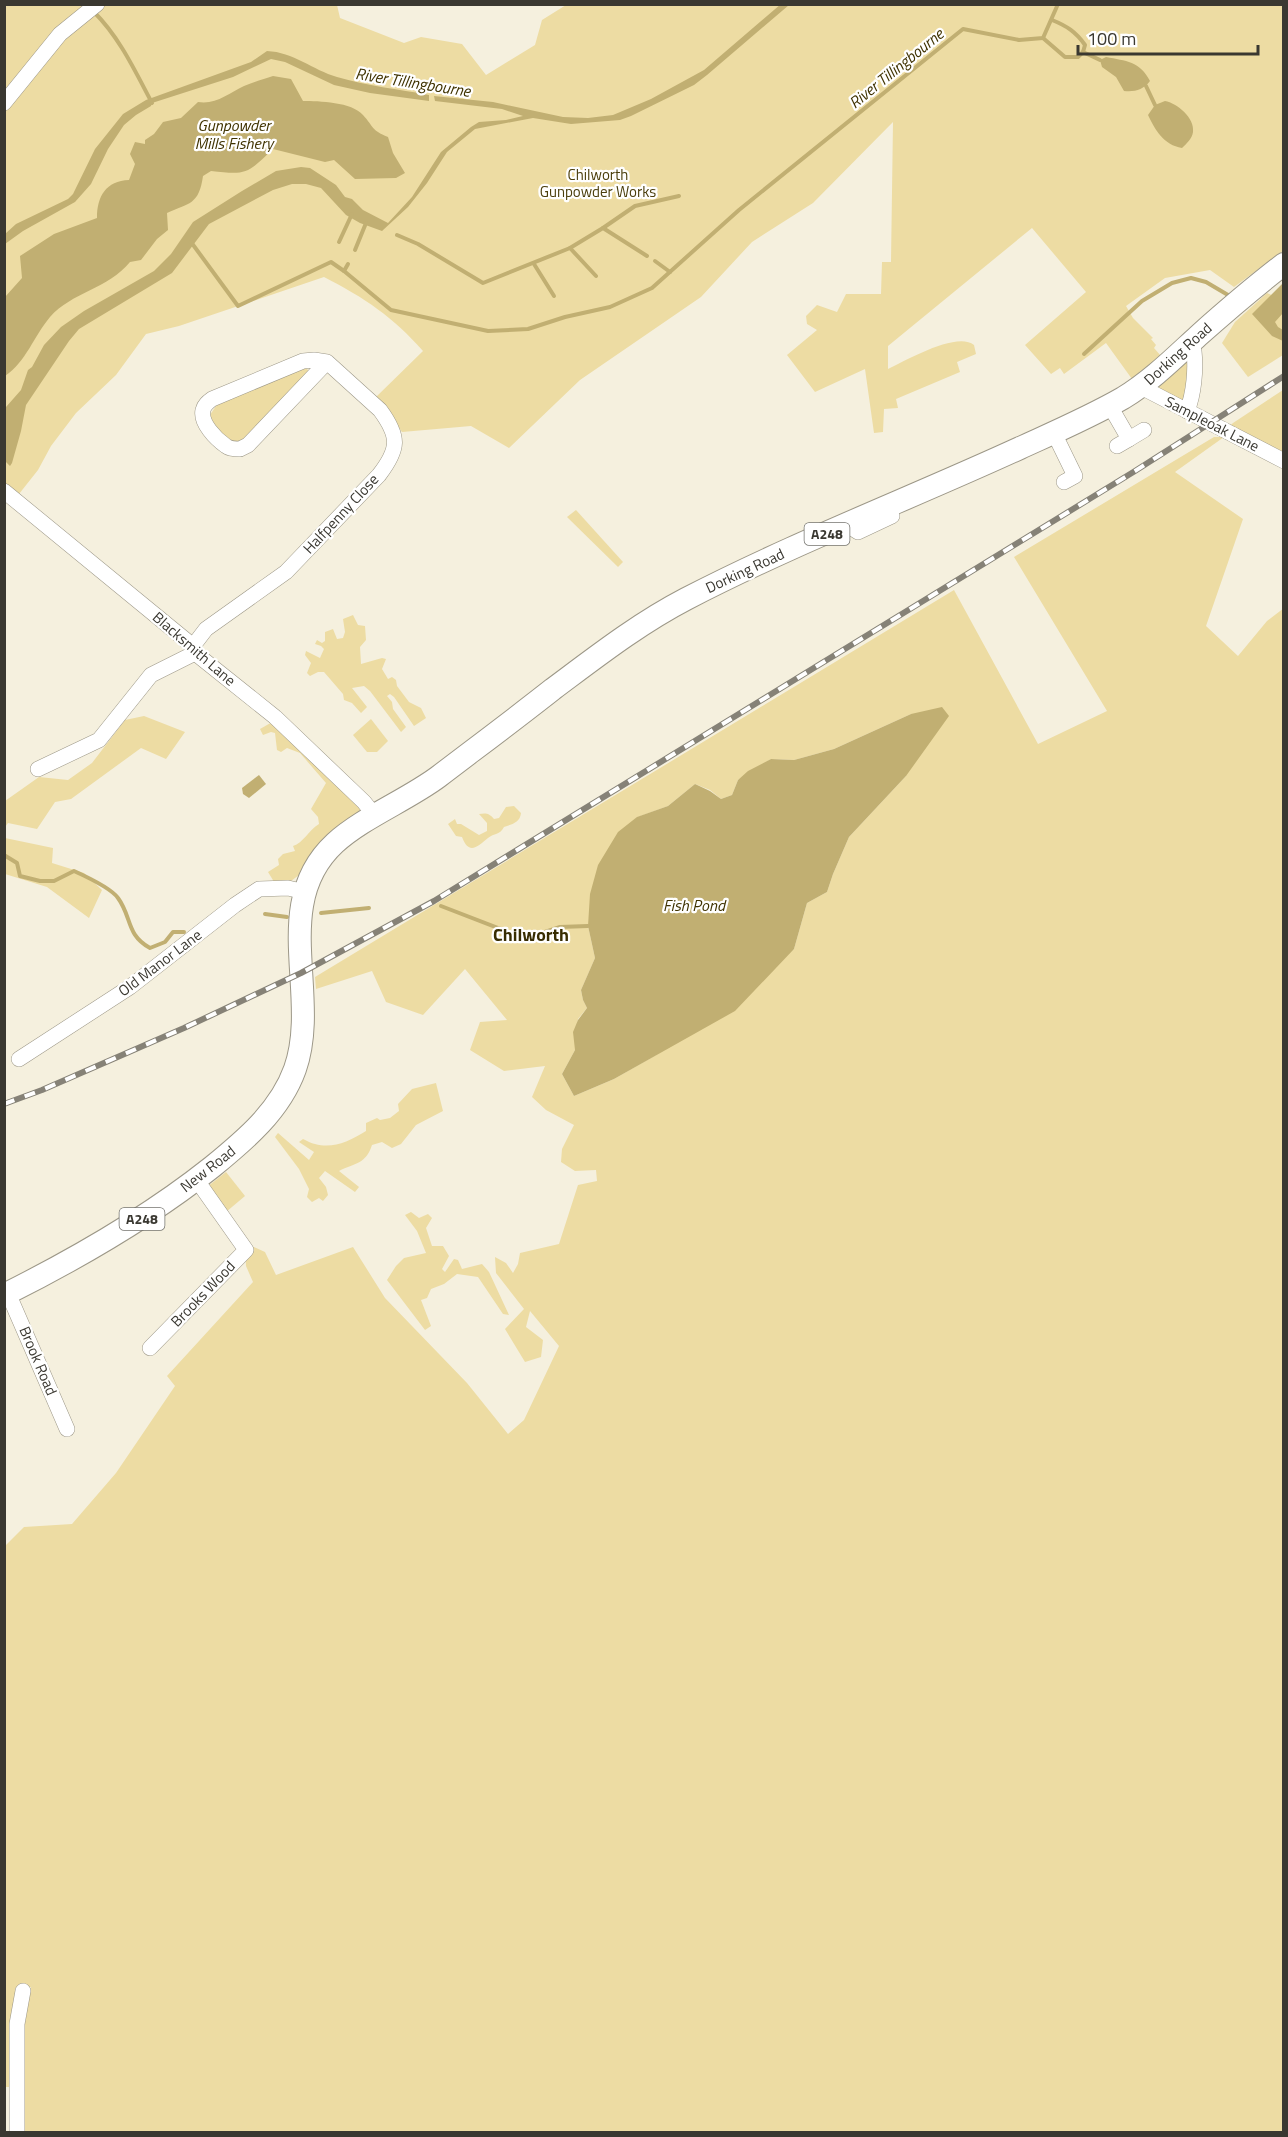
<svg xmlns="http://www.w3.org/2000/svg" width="1288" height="2137" font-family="'Titillium Web',sans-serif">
	<rect width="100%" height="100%" fill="#f5f0de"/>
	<!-- green -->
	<g fill="#eddca3" fill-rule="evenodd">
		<path d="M 5,5 L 337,5 L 340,18 L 404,43 L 421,37 L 462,44 L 486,75 L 535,45 L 542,20 L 566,5 L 1283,5 L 1283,251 L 1234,287 L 1210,270 L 1165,278 L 1126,306 L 1133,318 L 1153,338 L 1151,339 L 1156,345 L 1154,348 L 1161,356 L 1132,379 L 1106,343 L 1064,374 L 1060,368 L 1051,374 L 1025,345 L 1086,292 L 1032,228 L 888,346 L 888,369 C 907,360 957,331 974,345 L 976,354 L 957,362 L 960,372 L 896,399 L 898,408 L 884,409 L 883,432 L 874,433 L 865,369 L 815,392 L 787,355 L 817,330 L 807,324 L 806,316 L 817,305 L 837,312 L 846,294 L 881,294 L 882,262 L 891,262 L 893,122 L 813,203 L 752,242 L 701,297 L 580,380 L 509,448 L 471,426 L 402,432 L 376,397 L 423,351 C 393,317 365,298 324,277 L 179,326 L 146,334 L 116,375 L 76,413 L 51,446 L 38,470 L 19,494 L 5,484 Z"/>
		<path d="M 1267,293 L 1283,300 L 1283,355 L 1248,377 L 1222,343 L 1235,322 Z"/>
		<path d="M 1188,345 L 1189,406 L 1141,387 Z"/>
		<path d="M 306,367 L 309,372 L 244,443 L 231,443 L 212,426 L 210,415 L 218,403 Z"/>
		<path d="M 1283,390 L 1283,461 L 1224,431 L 1233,423 Z"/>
		<path d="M 1214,437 L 1224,437 L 1175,472 L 1243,519 L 1206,626 L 1238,656 L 1267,621 L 1284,608 L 1283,2132 L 24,2132 L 23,2035 L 31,1987 L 15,1988 L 13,2087 L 4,2087 L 4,1547 L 24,1527 L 72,1524 L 116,1473 L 175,1386 L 167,1376 L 253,1282 L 246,1266 L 245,1243 L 265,1252 L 276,1275 L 353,1247 L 385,1298 L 467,1383 L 508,1434 L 524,1420 L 559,1346 L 530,1311 L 526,1327 L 543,1340 L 541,1357 L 525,1362 L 505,1329 L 524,1309 L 496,1273 L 495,1257 L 506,1263 L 513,1273 L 518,1264 L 520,1253 L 559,1244 L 578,1185 L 597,1181 L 596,1170 L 575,1171 L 561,1162 L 562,1149 L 574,1125 L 546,1110 L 532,1097 L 545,1066 L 504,1071 L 470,1050 L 480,1022 L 507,1020 L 465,969 L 423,1015 L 386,1002 L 372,971 L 316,989 L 315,977 L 954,590 L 1038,744 L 1107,711 L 1014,557 ZM 911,714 L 906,776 L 849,837 L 833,874 L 827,892 L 807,903 L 794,949 L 656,1055 L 614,1079 L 574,1096 L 562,1074 L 575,1050 L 578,1019 L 587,1008 L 583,1000 L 581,990 L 595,958 L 588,926 L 638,817 L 668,806 L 695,784 L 710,790 L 721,799 L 732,795 L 738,780 L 771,759 L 794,760 L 834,749 Z"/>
		<path d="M 576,510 L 623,562 L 618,567 L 567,517 Z"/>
		<path d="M 353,615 L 358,625 L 365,626 L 366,640 L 360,647 L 361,664 L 382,658 L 386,659 L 382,669 L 388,679 L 392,677 L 396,680 L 397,686 L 409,702 L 421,708 L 426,718 L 414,726 L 394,697 L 390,694 L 387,696 L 392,702 L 393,709 L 406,727 L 401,732 L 370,691 L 364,686 L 352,688 L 367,707 L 361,713 L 352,703 L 344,700 L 343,694 L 324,672 L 318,672 L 310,676 L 307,673 L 311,663 L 305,655 L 306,651 L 320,658 L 324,649 L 321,646 L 315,644 L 317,640 L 322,643 L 325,641 L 325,632 L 333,629 L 337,639 L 343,638 L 345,632 L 343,619 Z"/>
		<path d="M 144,716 L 185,732 L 166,759 L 141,748 L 71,799 L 55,802 L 37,829 L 8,823 L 5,827 L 5,801 L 39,777 L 68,780 L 92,763 L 125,720 Z"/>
		<path d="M 371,719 L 388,741 L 377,752 L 367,752 L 353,735 Z"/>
		<path d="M 274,721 L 363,805 L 356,815 L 303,872 L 279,890 L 268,872 L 279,865 L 278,859 L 283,854 L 295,851 L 293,846 C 303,843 309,830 319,824 L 318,817 L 311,809 L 326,783 L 300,753 L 287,748 L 281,752 L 277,750 L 275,733 L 271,732 L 263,735 L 260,729 Z"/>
		<path d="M 514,806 L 521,813 C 520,823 512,824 504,827 C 500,835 494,833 488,838 C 478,846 469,856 462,837 L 456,836 L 448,824 L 455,819 L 457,824 L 461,824 L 479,835 L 487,831 L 487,823 L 479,814 C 486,813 489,813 494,819 L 499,818 L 506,807 Z"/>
		<path d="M 5,838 L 53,848 L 52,863 L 84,873 L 102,890 L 89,918 L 47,887 L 5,874 Z"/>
		<path d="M 436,1083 L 443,1111 L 416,1125 L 401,1144 L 392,1148 L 382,1142 L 372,1145 C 366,1164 355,1163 339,1171 L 359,1187 L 355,1192 L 325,1171 L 319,1178 L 326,1187 L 328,1195 L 323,1201 L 319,1198 L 312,1202 L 307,1197 L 309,1189 L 299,1169 L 275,1137 L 278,1133 L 309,1160 L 314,1152 L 299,1142 L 303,1139 C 326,1152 345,1144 366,1131 L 366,1123 L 377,1118 L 380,1120 L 390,1118 L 399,1111 L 398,1104 L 412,1089 Z"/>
		<path d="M 226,1172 L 245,1196 L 226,1212 L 207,1187 Z"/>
		<path d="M 411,1212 L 419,1218 L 428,1214 L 432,1218 L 426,1228 L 432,1246 L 443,1246 L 449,1256 L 442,1269 L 445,1272 L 454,1259 L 458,1260 L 462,1269 L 482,1264 L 489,1272 L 509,1315 L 503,1314 L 478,1277 L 457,1274 L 444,1284 L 431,1289 L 427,1298 L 421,1300 L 431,1326 L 425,1330 L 387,1280 L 396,1266 L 404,1258 L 426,1253 L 417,1231 L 405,1215 Z"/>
	</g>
	<!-- water -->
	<g fill="#c1af72">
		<path d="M 781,4 L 789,5 L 707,75 L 694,85 L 631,116 L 620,120 L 571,124 L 533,118 L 475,129 L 447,152 L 427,183 L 408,207 L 382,231 L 360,223 L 346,215 L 321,188 L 306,184 L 292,184 L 273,190 L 209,224 L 172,273 L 79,329 L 69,341 L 26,405 L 21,431 L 12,463 L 10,466 L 5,461 L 5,406 L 6,407 L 21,390 L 28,370 L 32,367 L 44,345 L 61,327 L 84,311 L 154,271 L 171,254 L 193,222 L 242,191 L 276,171 L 301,167 L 310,168 L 336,185 L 345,197 L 352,199 L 363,210 L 388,223 L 412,197 L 441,152 L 471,127 L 479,122 L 506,120 L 523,116 L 502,109 L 435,101 L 434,96 L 493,102 L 563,117 L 588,118 L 613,115 L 651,99 L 704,70 Z"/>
		<path d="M 267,51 C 293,52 313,70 337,77 C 367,86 398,89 429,95 L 429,101 L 370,93 L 334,85 L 285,62 L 271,59 L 233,77 L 152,103 L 151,106 L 136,115 L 124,125 L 108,149 L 91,184 L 75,202 L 23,231 L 5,244 L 5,234 L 16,224 L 68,199 L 73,194 L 95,149 L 123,114 L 146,100 L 251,62 Z"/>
		<path d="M 1106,57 C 1126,61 1140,61 1150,81 C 1143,90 1135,92 1124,91 L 1116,77 L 1102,67 L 1100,60 Z"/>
		<path d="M 273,76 L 291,79 L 303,101 C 319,101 352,102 363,115 C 374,127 371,130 388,137 L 393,153 L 405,173 L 396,178 L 355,179 L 334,160 L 325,162 L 273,149 C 247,174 247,175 211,171 L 203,176 C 199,205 189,203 167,213 L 168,230 L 157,239 L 141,260 L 130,262 C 108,289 72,292 50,317 C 34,336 26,362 5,376 L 5,297 L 22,278 L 20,256 L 54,234 L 97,218 C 97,196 106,181 129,180 L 135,164 L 130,154 L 135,142 L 145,144 L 145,140 L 154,134 L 163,122 L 181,118 L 198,102 C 216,105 229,93 244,86 C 253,82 264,79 273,76 Z"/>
		<path d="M 1165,101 C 1177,103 1195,118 1193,132 C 1192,139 1187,143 1182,148 C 1164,145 1155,130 1148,115 L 1155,105 Z"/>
		<path d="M 1283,283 L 1283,313 L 1275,322 L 1278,327 L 1283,330 L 1283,341 L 1272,336 L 1252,314 Z"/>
		<path d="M 942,707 L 949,716 L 906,776 L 849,837 L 833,874 L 827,892 L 807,903 L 794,949 L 735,1011 L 614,1079 L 574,1096 L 562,1074 L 575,1050 L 573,1032 L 578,1020 L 587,1008 L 583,1000 L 581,990 L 595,958 L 588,926 L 590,894 L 598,865 L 618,832 L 637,817 L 668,806 L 695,784 L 710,791 L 721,799 L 732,795 L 738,780 L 748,771 L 771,759 L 794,760 L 834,749 L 911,714 Z"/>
		<path d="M 259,775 L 266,784 L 249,798 L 243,794 L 242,788 Z"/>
	</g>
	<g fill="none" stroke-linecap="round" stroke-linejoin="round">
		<!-- stream -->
		<g stroke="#c1af72" stroke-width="4">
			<path d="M 94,12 C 120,38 135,71 152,103"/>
			<path d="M 1052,20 C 1067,26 1076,32 1085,45 L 1083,52"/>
			<path d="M 1043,38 L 1065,57 L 1078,57 L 1083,52 L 1100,60"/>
			<path d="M 1146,86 L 1155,105"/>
			<path d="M 603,228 L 635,206 L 679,196"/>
			<path d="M 397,235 L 418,244 L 483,283 L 570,248 L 603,228 L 647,256"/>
			<path d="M 191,242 L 238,306 L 331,262 L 344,271 L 391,310 L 488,331 L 528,329 L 565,317 L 610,307 L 652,288 L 739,210 L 963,29 L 1019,40 L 1043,38 L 1058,4"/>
			<path d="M 339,242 L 352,214"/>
			<path d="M 570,248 L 596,276"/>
			<path d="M 355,250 L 366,223"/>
			<path d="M 655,261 L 670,272"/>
			<path d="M 534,264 L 554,296"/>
			<path d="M 344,271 L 348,264"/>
			<path d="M 1084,354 L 1142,301 L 1172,283 L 1191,278 L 1206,282 L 1228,295"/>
			<path d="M 4,855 L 17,863 L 20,876 L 40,881 L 54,881 L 74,871 C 85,876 111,888 118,898 C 132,917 126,935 150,948 L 165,942 L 173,932 L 184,932"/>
			<path d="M 441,906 L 516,935 L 536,935 L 560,927 L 588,926"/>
			<path d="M 321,913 L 369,908"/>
			<path d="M 265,914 L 287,917"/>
		</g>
		<!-- minor casing -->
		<g stroke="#9c9787" stroke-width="16">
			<g id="minor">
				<path d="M 4,103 L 60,34 L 97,4"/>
				<path d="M 1141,387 L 1284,461"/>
				<path d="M 1110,406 L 1129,439 L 1117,446"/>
				<path d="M 1187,411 C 1194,394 1196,369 1194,351 L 1188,345"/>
				<path d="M 1054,433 L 1075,476 L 1064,482"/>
				<path d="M 1129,439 L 1144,430"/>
				<path d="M 4,491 L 193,646 L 195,653 L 275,717 L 364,802 L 375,816"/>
				<path d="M 847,525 L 858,532 L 892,516"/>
				<path d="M 193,646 L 206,629 L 286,572 L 379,475 C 399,449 400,437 380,410 L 327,362 L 314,360 L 303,361 L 212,399 C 208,402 204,405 203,410 C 200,423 216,439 226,446 C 230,449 235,449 240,449 L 248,445 L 327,362"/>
				<path d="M 38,769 L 99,740 L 151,675 L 195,653"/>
				<path d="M 19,1059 L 130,987 L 235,905 L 259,889 L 288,888 L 305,892"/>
				<path d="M 8,1293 L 67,1429"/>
				<path d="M 150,1348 L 246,1250 L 196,1179"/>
				<path d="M 17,2132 L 17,2024 L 23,1991"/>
			</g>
		</g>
		<!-- primary casing -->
		<g stroke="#9c9787" stroke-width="24">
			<path id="primary" d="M 4,1295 C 78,1258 148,1218 212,1167 C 245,1140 280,1111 295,1069 C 321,995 269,904 335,843 C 362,818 407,800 438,777 C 476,748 515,719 553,689 C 596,657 638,624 686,599 C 794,543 909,499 1020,448 C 1055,432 1090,417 1123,398 C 1151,381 1174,358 1198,336 C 1226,311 1254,287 1284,264"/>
		</g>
		<!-- minor -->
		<use href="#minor" stroke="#fff" stroke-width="15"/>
		<!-- primary -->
		<use href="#primary" stroke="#fff" stroke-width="22"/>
		<!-- rail casing -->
		<g stroke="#868277" stroke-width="6">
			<path id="rail" d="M 4,1104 L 42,1090 L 184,1028 L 301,973 L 434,901 L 1135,471 L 1284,376"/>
		</g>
		<!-- rail -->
		<use href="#rail" stroke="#fff" stroke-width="4" stroke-dasharray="11" stroke-linecap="butt"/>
	</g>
	<g text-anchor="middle" stroke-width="4.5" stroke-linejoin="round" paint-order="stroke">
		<!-- shield labels -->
		<g fill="#fff" stroke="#75746f" stroke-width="1.5">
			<rect x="804.5" y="523" width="45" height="22" rx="4.5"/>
			<rect x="119.5" y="1208" width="45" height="22" rx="4.5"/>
		</g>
		<g font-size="14" font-weight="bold" fill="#3a3831">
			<text x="827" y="539">A248</text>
			<text x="142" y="1224">A248</text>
		</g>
		<!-- park labels -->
		<g font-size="15" fill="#4b3e0c" stroke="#fff">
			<text x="598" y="180">Chilworth<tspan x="598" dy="17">Gunpowder Works</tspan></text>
		</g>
		<!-- street labels -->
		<g font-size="15" fill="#3a3831" stroke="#fff">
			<text transform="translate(1178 354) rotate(-42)" y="5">Dorking Road</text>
			<text transform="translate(1212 424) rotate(27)" y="5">Sampleoak Lane</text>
			<text transform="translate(341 514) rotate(-47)" y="5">Halfpenny Close</text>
			<text transform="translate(745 571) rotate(-25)" y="5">Dorking Road</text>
			<text transform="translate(194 649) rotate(41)" y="5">Blacksmith Lane</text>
			<text transform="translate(160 963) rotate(-37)" y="5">Old Manor Lane</text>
			<text transform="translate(208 1169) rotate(-38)" y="5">New Road</text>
			<text transform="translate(203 1294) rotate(-46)" y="5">Brooks Wood</text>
			<text transform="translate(38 1361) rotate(67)" y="5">Brook Road</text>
		</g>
		<!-- water labels -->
		<g font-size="16" font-style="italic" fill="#3f3200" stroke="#fff">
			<text transform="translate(896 68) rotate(-39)" y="6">River Tillingbourne</text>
			<text transform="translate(413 82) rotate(9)" y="6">River Tillingbourne</text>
			<text x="234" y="131">Gunpowder<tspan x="234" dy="18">Mills Fishery</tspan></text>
			<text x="694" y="911">Fish Pond</text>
		</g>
		<!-- quarter labels -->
		<g font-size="18" font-weight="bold" fill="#382d02" stroke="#fff">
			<text x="531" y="941">Chilworth</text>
		</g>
	</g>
	<!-- border -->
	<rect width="1288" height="2137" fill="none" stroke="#3a3831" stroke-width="12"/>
	<!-- scale -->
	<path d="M1078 45v9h180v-9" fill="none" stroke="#3a3831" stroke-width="3"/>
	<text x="1087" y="45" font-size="18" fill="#3a3831" stroke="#ffffff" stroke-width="4.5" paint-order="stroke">100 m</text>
</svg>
